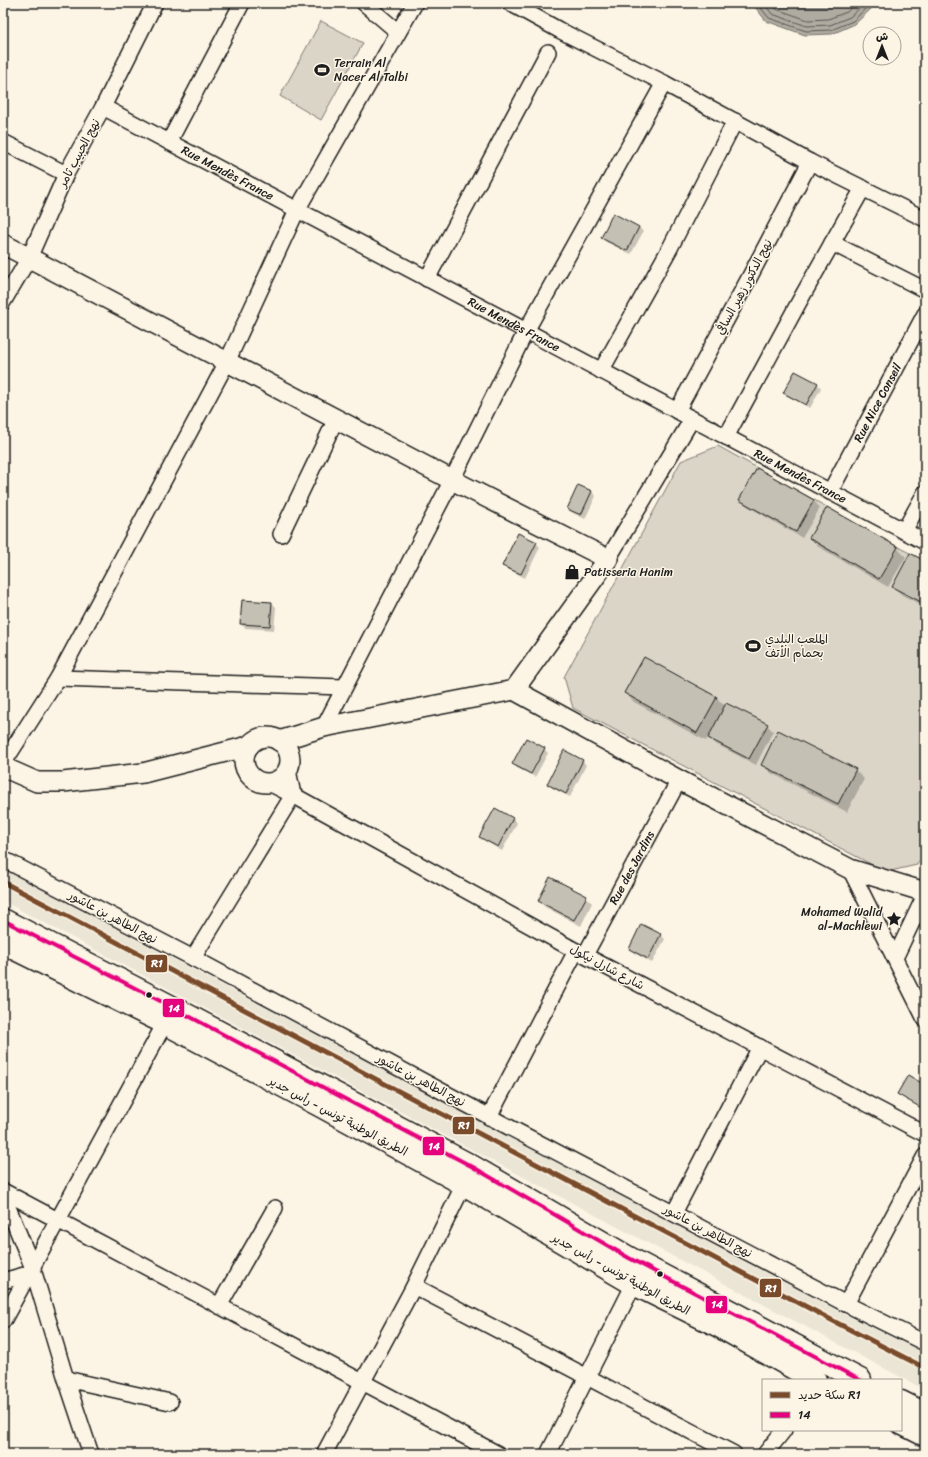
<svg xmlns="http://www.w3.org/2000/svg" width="928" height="1457" font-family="Sriracha,'Playpen Sans Arabic',sans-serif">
	<rect width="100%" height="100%" fill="#fcf5e5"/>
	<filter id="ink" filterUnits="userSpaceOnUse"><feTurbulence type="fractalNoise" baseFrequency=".025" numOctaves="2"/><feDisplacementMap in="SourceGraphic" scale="8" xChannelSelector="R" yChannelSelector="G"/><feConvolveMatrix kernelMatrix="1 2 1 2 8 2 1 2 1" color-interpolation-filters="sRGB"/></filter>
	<g filter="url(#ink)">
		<!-- built -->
		<path fill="#ebe5d6" d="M 3,869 L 844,1314 L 925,1352 L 925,1390 L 3,901 Z"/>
		<!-- green -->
		<g fill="#dbd5c8" stroke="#7c7872">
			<path d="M 321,21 L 363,43 L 321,120 L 280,96 Z"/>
			<path d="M 718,446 L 898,547 L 925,561 L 925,851 L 917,865 L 886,872 L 573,708 L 564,677 L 681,461 Z"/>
		</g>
		<!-- water -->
		<path fill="#b0aba1" stroke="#75726c" d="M 752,3 L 876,3 L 874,6 L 855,24 L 832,34 L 805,35 L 766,21 Z"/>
		<!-- shadow -->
		<g fill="#0003">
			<path d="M 639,227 L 643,232 L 631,254 L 606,242 L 602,237 Z"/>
			<path d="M 817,383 L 821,388 L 810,408 L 789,397 L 785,393 Z"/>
			<path d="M 758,469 L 814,501 L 820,508 L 802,538 L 747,506 L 740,500 Z"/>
			<path d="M 592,492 L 596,496 L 585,519 L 573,513 L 568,509 Z"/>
			<path d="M 810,538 L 897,548 L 906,557 L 888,587 L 819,547 Z"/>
			<path d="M 536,543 L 540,547 L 525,578 L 508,569 L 504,565 Z"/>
			<path d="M 925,562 L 925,607 L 902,595 L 893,587 Z"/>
			<path d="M 272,603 L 276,607 L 274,630 L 245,628 L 241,624 Z"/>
			<path d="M 625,693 L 716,697 L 725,706 L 767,725 L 773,731 L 756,765 L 716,744 L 708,737 L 706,741 L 634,702 Z"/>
			<path d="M 544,749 L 548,753 L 535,777 L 517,768 L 513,763 Z"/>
			<path d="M 582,760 L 586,765 L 570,797 L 552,788 L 548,784 Z"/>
			<path d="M 762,765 L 855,770 L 864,779 L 847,812 L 771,773 Z"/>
			<path d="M 513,819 L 517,823 L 502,851 L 485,841 L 481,837 Z"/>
			<path d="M 586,897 L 592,903 L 581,926 L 545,907 L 539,901 Z"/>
			<path d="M 660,935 L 665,939 L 652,963 L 634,953 L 630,949 Z"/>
			<path d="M 925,1086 L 925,1110 L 903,1098 L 899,1094 Z"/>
		</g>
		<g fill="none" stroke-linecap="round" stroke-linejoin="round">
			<!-- shore -->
			<g stroke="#575551" stroke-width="1">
				<path d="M 757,3 L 769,18 L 806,31 L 831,30 L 853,21 L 871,3"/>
				<path d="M 764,3 L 772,14 L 807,26 L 830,25 L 850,17 L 865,3"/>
				<path d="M 771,3 L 776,9 L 808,20 L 828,19 L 847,12 L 856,3"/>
			</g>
		</g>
		<!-- building -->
		<g fill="#c4c0b3" stroke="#1c1c1c">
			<path d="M 613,213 L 639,227 L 627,251 L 601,238 Z"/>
			<path d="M 795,371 L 818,383 L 806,405 L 783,393 Z"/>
			<path d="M 757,468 L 814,500 L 796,532 L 739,500 Z"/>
			<path d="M 578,485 L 592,491 L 581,515 L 567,509 Z"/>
			<path d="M 827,507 L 898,547 L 879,579 L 809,538 Z"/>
			<path d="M 518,533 L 537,542 L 521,574 L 502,566 Z"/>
			<path d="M 910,553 L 925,561 L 925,604 L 892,587 Z"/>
			<path d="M 242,600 L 272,602 L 270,626 L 240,624 Z"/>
			<path d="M 644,657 L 717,697 L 697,733 L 624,693 Z"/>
			<path d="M 726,703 L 768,724 L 749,759 L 708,738 Z"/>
			<path d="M 778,730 L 856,769 L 838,804 L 761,765 Z"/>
			<path d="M 526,738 L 545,748 L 531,774 L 512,764 Z"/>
			<path d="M 564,750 L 583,760 L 566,794 L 547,784 Z"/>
			<path d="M 495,808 L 513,818 L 498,847 L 479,837 Z"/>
			<path d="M 550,877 L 587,896 L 574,920 L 538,901 Z"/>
			<path d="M 641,924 L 661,934 L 648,959 L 629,949 Z"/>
			<path d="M 908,1075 L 925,1085 L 925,1110 L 897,1094 Z"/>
		</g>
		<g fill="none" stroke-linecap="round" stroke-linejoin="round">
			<!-- minor casing -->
			<g stroke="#1c1c1c" stroke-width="18">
				<g id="minor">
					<path d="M 364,3 L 398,32"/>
					<path d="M 510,3 L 559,30 L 664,83 L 810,162 L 925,219"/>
					<path id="s1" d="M 103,107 L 925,542"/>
					<path d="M 3,142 L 66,174"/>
					<path d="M 169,142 L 242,3"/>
					<path d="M 832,243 L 925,290"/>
					<path d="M 427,279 L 548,52"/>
					<path d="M 3,302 L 29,258 L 66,174 L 103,107 L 155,3"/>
					<path d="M 601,371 L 670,248 L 735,121"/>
					<path d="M 677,411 L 748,280 L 810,162"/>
					<path d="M 726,437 L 799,302 L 863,188"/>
					<path id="s2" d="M 830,492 L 925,314"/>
					<path d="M 904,531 L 925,493"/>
					<path d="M 281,534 L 336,419"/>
					<path d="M 608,559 L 692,419"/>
					<path d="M 58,678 L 344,687"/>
					<path d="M 324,727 L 452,480 L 526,331 L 664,83"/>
					<path d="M 3,764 L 58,678 L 227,362 L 297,210 L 415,3"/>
					<path d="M 288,770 L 293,795"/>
					<path d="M 269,783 L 293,795 L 576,951 L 925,1134"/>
					<path d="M 3,859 L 193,958 L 505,1125 L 846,1304 L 925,1343"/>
					<path d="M 850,869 L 925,1019"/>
					<path id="s3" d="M 585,955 L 679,780"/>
					<path d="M 193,958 L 293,795"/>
					<path d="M 895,958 L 925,895"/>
					<path d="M 489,1117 L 576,951"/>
					<path d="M 3,1191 L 498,1454"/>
					<path d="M 3,1195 L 32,1266 L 66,1379 L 91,1454"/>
					<path d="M 674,1213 L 760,1047"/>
					<path d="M 3,1281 L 28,1274"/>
					<path d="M 414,1286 L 734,1454"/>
					<path d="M 846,1304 L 925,1156"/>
					<path d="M 219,1306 L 275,1208"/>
					<path d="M 3,1321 L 165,1023"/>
					<path d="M 66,1379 L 170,1402"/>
					<path d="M 324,1454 L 414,1286 L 468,1176"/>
					<path d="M 548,1454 L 634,1284"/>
					<path d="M 765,1454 L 784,1430"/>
				</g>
			</g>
			<!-- tertiary casing -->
			<g stroke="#1c1c1c" stroke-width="22">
				<g id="tertiary">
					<path d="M 3,244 L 452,480 L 608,559 L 514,690"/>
					<circle cx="267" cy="760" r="23"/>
					<path d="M 279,741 L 324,727 L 514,690 L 679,780 L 850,869 L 925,892"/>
					<path d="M 3,767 L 37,782 L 63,782 L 143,773 L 249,746"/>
				</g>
			</g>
			<!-- trunk casing -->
			<g stroke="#1c1c1c" stroke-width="25">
				<g id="trunk">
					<path d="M 3,920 L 168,1005 L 473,1167 L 629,1258 L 860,1380"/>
					<path d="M 3,943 L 165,1023 L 321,1106 L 464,1184 L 634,1284 L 719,1326 L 815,1380"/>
					<path d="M 901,1402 L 925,1414"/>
					<path d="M 901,1423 L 925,1435"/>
				</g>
			</g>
			<!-- minor -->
			<use href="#minor" stroke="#fcf5e5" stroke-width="15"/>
			<!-- tertiary -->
			<use href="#tertiary" stroke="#fcf5e5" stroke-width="19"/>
			<!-- trunk -->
			<use href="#trunk" stroke="#fcf5e5" stroke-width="22"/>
			<!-- bus-1 casing -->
			<g stroke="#fcf5e5" stroke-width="7">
				<path id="bus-1" d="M 3,920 L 168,1005 L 473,1167 L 629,1258 L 860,1380"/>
			</g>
			<!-- bus-1 -->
			<use href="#bus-1" stroke="#e5007d" stroke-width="4"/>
			<!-- rail-1 casing -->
			<g stroke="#fcf5e5" stroke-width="8">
				<path id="rail-1" d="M 3,882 L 839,1324 L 925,1368"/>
			</g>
			<!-- rail-1 -->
			<use href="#rail-1" stroke="#7a4b2a" stroke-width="5"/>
		</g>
	</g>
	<!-- icons -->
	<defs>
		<g id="stadium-bare" transform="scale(1.2)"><path d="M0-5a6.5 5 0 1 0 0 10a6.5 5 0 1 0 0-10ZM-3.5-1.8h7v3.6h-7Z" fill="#1c1c1c" stroke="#fcf5e5" stroke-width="2.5" paint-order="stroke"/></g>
		<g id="shop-bare" transform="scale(1.2)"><path d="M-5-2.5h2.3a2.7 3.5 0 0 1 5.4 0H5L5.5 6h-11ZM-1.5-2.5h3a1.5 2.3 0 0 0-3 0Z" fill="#1c1c1c" stroke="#fcf5e5" stroke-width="2.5" paint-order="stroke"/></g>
		<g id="sight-bare" transform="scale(1.2)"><path d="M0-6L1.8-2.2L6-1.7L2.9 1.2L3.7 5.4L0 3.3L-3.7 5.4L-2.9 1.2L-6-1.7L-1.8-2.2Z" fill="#1c1c1c" stroke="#fcf5e5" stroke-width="2.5" paint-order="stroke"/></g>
	</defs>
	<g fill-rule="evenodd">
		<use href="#stadium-bare" x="322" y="70"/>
		<use href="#shop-bare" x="572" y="572"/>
		<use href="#stadium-bare" x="753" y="646"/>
		<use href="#sight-bare" x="894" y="919"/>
	</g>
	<!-- markers -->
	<g fill="#1c1c1c" stroke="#fcf5e5" stroke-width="1.5">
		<circle cx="149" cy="995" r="3.5"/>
		<circle cx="660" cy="1274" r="3.5"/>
	</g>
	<g text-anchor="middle" stroke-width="3" stroke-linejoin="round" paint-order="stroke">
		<!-- poi labels -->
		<g font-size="12" fill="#1c1c1c" stroke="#fcf5e5" text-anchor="start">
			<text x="334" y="67">Terrain Al<tspan x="334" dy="14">Nacer Al Talbi</tspan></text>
			<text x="584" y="576">Patisseria Hanim</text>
			<text x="765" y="643">الملعب البلدي<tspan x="765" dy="14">بحمام الأتف</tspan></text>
			<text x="882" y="916" text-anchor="end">Mohamed Walid<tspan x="882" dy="14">al-Machlewi</tspan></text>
		</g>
		<!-- street labels -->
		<g font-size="12" fill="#1c1c1c" stroke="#fcf5e5">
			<text transform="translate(79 153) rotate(-62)" y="4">نهج الحبيب ثامر</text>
			<text dy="4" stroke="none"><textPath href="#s1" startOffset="141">Rue Mendès France</textPath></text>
			<text transform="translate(744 287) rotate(-62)" y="4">نهج الدكتور زهير السافي</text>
			<text dy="4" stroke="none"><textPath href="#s1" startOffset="465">Rue Mendès France</textPath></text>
			<text dy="4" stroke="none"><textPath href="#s2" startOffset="101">Rue Nice Conseil</textPath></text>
			<text dy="4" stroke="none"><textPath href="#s1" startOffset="789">Rue Mendès France</textPath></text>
			<text dy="4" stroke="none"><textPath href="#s3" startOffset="99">Rue des Jardins</textPath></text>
			<text transform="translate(113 917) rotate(28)" y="4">نهج الطاهر بن عاشور</text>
			<text transform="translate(607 967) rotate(28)" y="4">شارع شارل نيكول</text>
			<text transform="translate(421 1080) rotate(28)" y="4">نهج الطاهر بن عاشور</text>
			<text transform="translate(338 1116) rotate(28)" y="4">الطريق الوطنية تونس - رأس جدير</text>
			<text transform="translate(708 1231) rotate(28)" y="4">نهج الطاهر بن عاشور</text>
			<text transform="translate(621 1274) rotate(29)" y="4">الطريق الوطنية تونس - رأس جدير</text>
		</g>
	</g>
	<g stroke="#fcf5e5" stroke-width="1.5">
		<rect x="145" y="954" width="23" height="19" rx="4" fill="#7a4b2a"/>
		<rect x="162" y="998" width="23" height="20" rx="4" fill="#e5007d"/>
		<rect x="452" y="1116" width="23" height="19" rx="4" fill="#7a4b2a"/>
		<rect x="422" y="1136" width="23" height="20" rx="4" fill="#e5007d"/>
		<rect x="759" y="1278" width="23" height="20" rx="4" fill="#7a4b2a"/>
		<rect x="705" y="1295" width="23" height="19" rx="4" fill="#e5007d"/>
	</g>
	<g font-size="11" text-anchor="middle" font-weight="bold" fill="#fff">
		<text x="157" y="967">R1</text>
		<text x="174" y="1012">14</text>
		<text x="464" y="1129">R1</text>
		<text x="434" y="1150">14</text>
		<text x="771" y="1292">R1</text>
		<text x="717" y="1308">14</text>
	</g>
	<!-- margin -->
	<rect width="928" height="1457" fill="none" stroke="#fcf5e5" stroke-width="16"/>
	<rect x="8" y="8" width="912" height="1441" fill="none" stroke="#1c1c1c" stroke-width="1.5" filter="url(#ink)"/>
	<!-- legend -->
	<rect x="762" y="1379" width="140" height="52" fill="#fcf5e5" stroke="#a29e95"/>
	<rect x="770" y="1392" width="20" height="6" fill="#7a4b2a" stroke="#a29e95"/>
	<text x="798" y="1399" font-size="12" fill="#1c1c1c">سكة حديد R1</text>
	<rect x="770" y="1412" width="20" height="6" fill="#e5007d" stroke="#a29e95"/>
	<text x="798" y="1419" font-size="12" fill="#1c1c1c">14</text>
	<!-- north arrow -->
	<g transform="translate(882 46)"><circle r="19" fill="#fcf5e5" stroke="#a29e95"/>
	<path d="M0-3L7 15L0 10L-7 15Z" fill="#1c1c1c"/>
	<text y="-6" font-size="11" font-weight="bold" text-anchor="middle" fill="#1c1c1c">ش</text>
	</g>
</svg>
